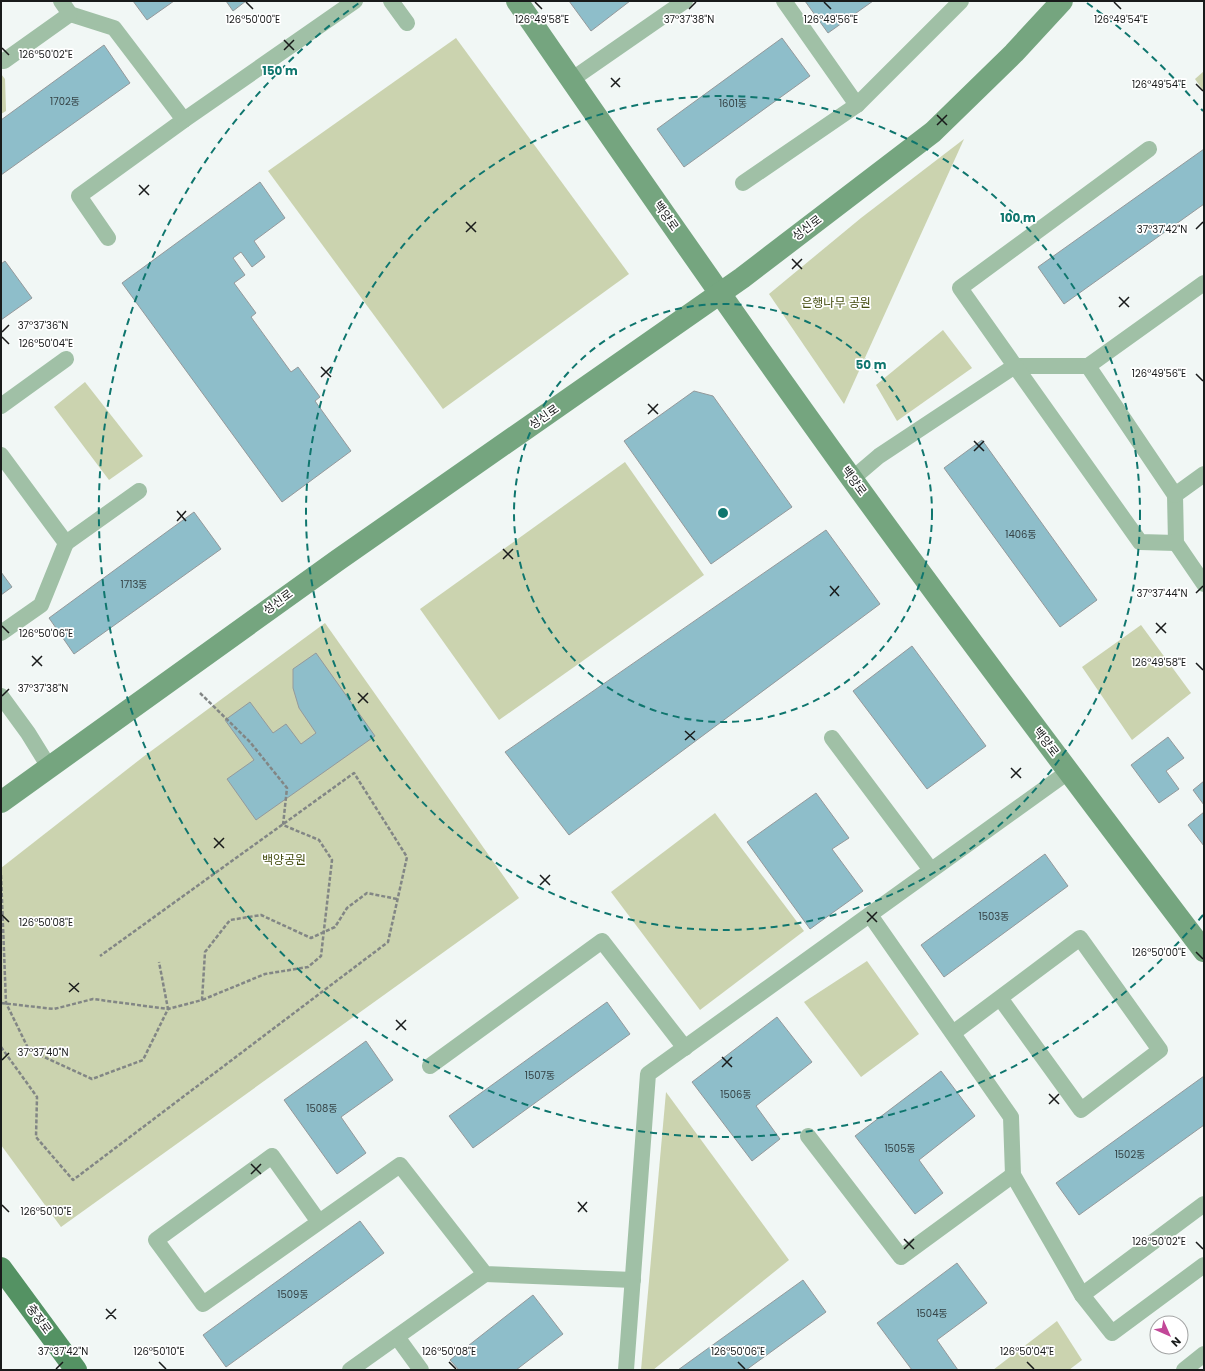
<svg xmlns="http://www.w3.org/2000/svg" width="1205" height="1371" font-family="Poppins,'Noto Sans KR',sans-serif">
	<rect width="100%" height="100%" fill="#f1f7f5"/>
	<!-- green -->
	<g fill="#cbd3af">
		<path d="M 456,38 L 629,274 L 443,409 L 268,171 Z"/>
		<path d="M 1204,71 L 1204,92 L 1195,79 Z"/>
		<path d="M 1,74 L 5,79 L 6,111 L 1,114 Z"/>
		<path d="M 964,139 L 844,404 L 769,294 L 861,218 Z"/>
		<path d="M 943,330 L 972,368 L 897,421 L 876,385 Z"/>
		<path d="M 85,382 L 143,456 L 109,480 L 54,407 Z"/>
		<path d="M 625,462 L 704,575 L 499,720 L 420,609 Z"/>
		<path d="M 325,623 L 519,898 L 61,1227 L 1,1145 L 1,868 L 143,757 Z"/>
		<path d="M 1141,625 L 1191,693 L 1132,740 L 1082,667 Z"/>
		<path d="M 715,813 L 804,931 L 700,1010 L 611,892 Z"/>
		<path d="M 867,961 L 919,1034 L 861,1077 L 804,1002 Z"/>
		<path d="M 666,1092 L 789,1260 L 653,1370 L 641,1370 Z"/>
		<path d="M 1057,1321 L 1082,1360 L 1069,1370 L 993,1370 Z"/>
	</g>
	<!-- building -->
	<g fill="#8ebeca" stroke="#94999b">
		<path d="M 133,1 L 174,1 L 147,20 Z"/>
		<path d="M 226,1 L 246,1 L 233,11 Z"/>
		<path d="M 569,1 L 630,1 L 591,31 Z"/>
		<path d="M 805,1 L 873,1 L 828,33 Z"/>
		<path d="M 782,38 L 810,76 L 684,167 L 657,129 Z"/>
		<path d="M 104,45 L 130,83 L 1,175 L 1,120 Z"/>
		<path d="M 1204,149 L 1204,204 L 1064,304 L 1038,267 Z"/>
		<path d="M 260,182 L 285,218 L 254,241 L 265,257 L 252,267 L 241,252 L 233,258 L 245,275 L 234,283 L 256,313 L 251,317 L 291,372 L 298,367 L 320,397 L 315,401 L 351,451 L 282,502 L 122,283 Z"/>
		<path d="M 5,261 L 32,298 L 1,320 L 1,264 Z"/>
		<path d="M 694,391 L 713,396 L 792,507 L 711,564 L 624,441 Z"/>
		<path d="M 982,440 L 1097,600 L 1060,627 L 944,468 Z"/>
		<path d="M 194,512 L 221,549 L 74,654 L 49,618 Z"/>
		<path d="M 826,530 L 880,604 L 569,835 L 505,752 Z"/>
		<path d="M 1,572 L 12,587 L 1,595 Z"/>
		<path d="M 912,646 L 986,746 L 927,789 L 853,691 Z"/>
		<path d="M 316,653 L 375,736 L 256,820 L 227,779 L 254,760 L 225,720 L 250,702 L 273,733 L 286,724 L 301,744 L 316,733 L 299,708 L 293,688 L 293,669 Z"/>
		<path d="M 1168,737 L 1184,758 L 1166,771 L 1179,789 L 1159,803 L 1131,765 Z"/>
		<path d="M 1204,781 L 1204,805 L 1193,790 Z"/>
		<path d="M 816,793 L 849,838 L 832,849 L 863,891 L 810,929 L 747,842 Z"/>
		<path d="M 1204,812 L 1204,846 L 1188,825 Z"/>
		<path d="M 1045,854 L 1068,886 L 944,977 L 921,945 Z"/>
		<path d="M 607,1002 L 630,1034 L 473,1148 L 449,1116 Z"/>
		<path d="M 777,1017 L 812,1062 L 756,1106 L 780,1139 L 752,1161 L 692,1082 Z"/>
		<path d="M 366,1041 L 393,1080 L 341,1117 L 366,1153 L 337,1174 L 284,1100 Z"/>
		<path d="M 941,1071 L 975,1116 L 919,1160 L 943,1193 L 915,1214 L 855,1136 Z"/>
		<path d="M 1204,1076 L 1204,1125 L 1079,1215 L 1056,1183 Z"/>
		<path d="M 360,1221 L 384,1253 L 226,1367 L 203,1335 Z"/>
		<path d="M 957,1263 L 987,1303 L 937,1340 L 958,1370 L 912,1370 L 877,1323 Z"/>
		<path d="M 803,1280 L 826,1312 L 746,1370 L 678,1370 Z"/>
		<path d="M 533,1295 L 563,1334 L 516,1370 L 459,1370 L 450,1360 Z"/>
	</g>
	<g fill="none" stroke-linecap="round" stroke-linejoin="round">
		<!-- path -->
		<g stroke="#828685" stroke-width="2.5" stroke-dasharray="4 2" stroke-linecap="butt">
			<path d="M 200,693 L 250,742 L 287,788 L 283,825 L 319,840 L 332,860 L 321,956 L 308,967 L 265,974 L 202,1000"/>
			<path d="M 1,875 L 6,1003 L 29,1050 L 92,1079 L 143,1060 L 168,1009 L 159,962"/>
			<path d="M 1,1003 L 54,1009 L 93,999 L 168,1009 L 202,1000 L 205,952 L 230,920 L 261,915 L 311,938 L 335,927 L 347,908 L 367,893 L 397,899"/>
			<path d="M 1,1047 L 37,1097 L 36,1137 L 73,1180 L 388,942 L 407,857 L 354,773 L 100,956"/>
		</g>
		<!-- lane -->
		<g stroke="#a0c0a6" stroke-width="16">
			<path d="M 61,1 L 70,14 L 114,28 L 184,120 L 79,196 L 108,238"/>
			<path d="M 391,1 L 407,23"/>
			<path d="M 784,1 L 857,105"/>
			<path d="M 4,61 L 70,14"/>
			<path d="M 571,80 L 685,1"/>
			<path d="M 184,120 L 355,1"/>
			<path d="M 743,183 L 857,105 L 961,1"/>
			<path d="M 1088,366 L 1015,366 L 960,288 L 1149,149"/>
			<path d="M 1,406 L 66,359"/>
			<path d="M 1,455 L 66,543 L 41,605 L 1,633"/>
			<path d="M 1204,474 L 1175,495 L 1176,543 L 1204,584"/>
			<path d="M 852,479 L 879,456 L 1015,366 L 1140,542 L 1176,543"/>
			<path d="M 1175,495 L 1088,366 L 1204,283"/>
			<path d="M 66,543 L 139,491"/>
			<path d="M 1,696 L 28,733 L 49,767"/>
			<path d="M 832,738 L 931,870"/>
			<path d="M 870,915 L 1011,1117 L 1013,1175 L 1082,1295 L 1112,1333 L 1204,1265"/>
			<path d="M 953,1033 L 1080,938 L 1160,1050 L 1081,1110 L 1000,998"/>
			<path d="M 430,1066 L 602,941 L 685,1048"/>
			<path d="M 808,1136 L 901,1257 L 1013,1175"/>
			<path d="M 319,1222 L 272,1156 L 156,1240 L 203,1304 L 400,1165 L 485,1274 L 633,1280"/>
			<path d="M 1082,1295 L 1204,1204"/>
			<path d="M 397,1337 L 421,1370"/>
			<path d="M 350,1370 L 485,1274"/>
			<path d="M 626,1370 L 648,1074 L 1068,772"/>
			<path d="M 1184,1370 L 1204,1354"/>
		</g>
		<!-- secondary -->
		<g stroke="#75a57f" stroke-width="22">
			<path d="M 517,1 C 627,161 738,321 852,479 C 967,638 1085,794 1204,951"/>
			<path d="M 1,802 L 338,560 L 742,278 L 933,132 L 1014,53 L 1062,1"/>
		</g>
		<!-- primary -->
		<path stroke="#549263" stroke-width="22" d="M 1,1268 L 76,1370"/>
	</g>
	<!-- ticks -->
	<path fill="none" stroke="#191b1b" stroke-width="1.5" d="M 246,2 L 253,9M 535,2 L 542,9M 824,2 L 831,9M 1114,2 L 1121,9M 689,9 L 696,2M 284,40 L 294,50M 2,48 L 9,55M 284,50 L 294,40M 611,78 L 620,87M 1196,84 L 1203,91M 611,87 L 620,78M 937,115 L 947,125M 937,125 L 947,115M 139,185 L 149,195M 139,195 L 149,185M 466,222 L 476,232M 1196,229 L 1203,222M 466,232 L 476,222M 792,259 L 802,269M 792,269 L 802,259M 1119,297 L 1129,307M 1119,307 L 1129,297M 2,332 L 9,325M 2,337 L 9,344M 321,367 L 331,377M 1196,374 L 1203,381M 321,377 L 331,367M 648,404 L 658,414M 648,414 L 658,404M 974,441 L 984,451M 974,451 L 984,441M 177,511 L 186,521M 177,521 L 186,511M 503,549 L 513,559M 503,559 L 513,549M 830,586 L 839,596M 1196,593 L 1203,586M 830,596 L 839,586M 1156,623 L 1166,633M 2,626 L 9,633M 1156,633 L 1166,623M 32,656 L 42,666M 1196,663 L 1203,670M 32,666 L 42,656M 358,693 L 368,703M 2,696 L 9,689M 358,703 L 368,693M 685,731 L 695,740M 685,740 L 695,731M 1011,768 L 1021,778M 1011,778 L 1021,768M 214,838 L 224,848M 214,848 L 224,838M 540,875 L 550,885M 540,885 L 550,875M 867,912 L 877,922M 2,915 L 9,922M 867,922 L 877,912M 1196,952 L 1203,959M 69,983 L 79,992M 69,992 L 79,983M 396,1020 L 406,1030M 396,1030 L 406,1020M 722,1057 L 732,1067M 2,1060 L 9,1053M 722,1067 L 732,1057M 1049,1094 L 1059,1104M 1049,1104 L 1059,1094M 251,1164 L 261,1174M 251,1174 L 261,1164M 578,1202 L 587,1212M 2,1205 L 9,1212M 578,1212 L 587,1202M 904,1239 L 914,1249M 1196,1242 L 1203,1249M 904,1249 L 914,1239M 106,1309 L 116,1319M 106,1319 L 116,1309M 159,1362 L 166,1369M 449,1362 L 456,1369M 738,1362 L 745,1369M 1027,1362 L 1034,1369M 56,1369 L 63,1362"/>
	<!-- distance rings -->
	<g fill="none" stroke="#0f766e" stroke-width="2" stroke-dasharray="7 5">
		<circle cx="723" cy="513" r="209"/>
		<circle cx="723" cy="513" r="417"/>
		<path d="M1203 915A626 626 0 1 1 359 3M1087 3A626 626 0 0 1 1203 111"/>
	</g>
	<g text-anchor="middle" stroke-width="3.5" stroke-linejoin="round" paint-order="stroke">
		<!-- number labels -->
		<g font-size="10" fill="#364447">
			<text x="65" y="105">1702동</text>
			<text x="733" y="107">1601동</text>
			<text x="1021" y="538">1406동</text>
			<text x="134" y="588">1713동</text>
			<text x="994" y="920">1503동</text>
			<text x="540" y="1079">1507동</text>
			<text x="736" y="1098">1506동</text>
			<text x="322" y="1112">1508동</text>
			<text x="900" y="1152">1505동</text>
			<text x="1130" y="1158">1502동</text>
			<text x="293" y="1298">1509동</text>
			<text x="932" y="1317">1504동</text>
		</g>
		<!-- street labels -->
		<g font-size="12" fill="#191b1b" stroke="#fff">
			<text transform="translate(666 216) rotate(55)" y="4">백양로</text>
			<text transform="translate(807 228) rotate(-37)" y="4">성신로</text>
			<text transform="translate(544 417) rotate(-35)" y="4">성신로</text>
			<text transform="translate(854 481) rotate(54)" y="4">백양로</text>
			<text transform="translate(278 602) rotate(-36)" y="4">성신로</text>
			<text transform="translate(1046 742) rotate(53)" y="4">백양로</text>
			<text transform="translate(39 1319) rotate(54)" y="4">충장로</text>
		</g>
		<!-- park labels -->
		<g font-size="12" fill="#434c0e" stroke="#fff">
			<text x="836" y="307">은행나무 공원</text>
			<text x="284" y="864">백양공원</text>
		</g>
	</g>
	<g font-size="10" text-anchor="middle" fill="#191b1b" stroke="#fff" stroke-width="3.5" stroke-linejoin="round" paint-order="stroke">
		<text x="253" y="23">126°50'00"E</text>
		<text x="542" y="23">126°49'58"E</text>
		<text x="689" y="23">37°37'38"N</text>
		<text x="831" y="23">126°49'56"E</text>
		<text x="1121" y="23">126°49'54"E</text>
		<text x="46" y="58">126°50'02"E</text>
		<text x="1159" y="88">126°49'54"E</text>
		<text x="1162" y="233">37°37'42"N</text>
		<text x="43" y="329">37°37'36"N</text>
		<text x="46" y="347">126°50'04"E</text>
		<text x="1159" y="377">126°49'56"E</text>
		<text x="1162" y="597">37°37'44"N</text>
		<text x="46" y="637">126°50'06"E</text>
		<text x="1159" y="666">126°49'58"E</text>
		<text x="43" y="692">37°37'38"N</text>
		<text x="46" y="926">126°50'08"E</text>
		<text x="1159" y="956">126°50'00"E</text>
		<text x="43" y="1056">37°37'40"N</text>
		<text x="46" y="1215">126°50'10"E</text>
		<text x="1159" y="1245">126°50'02"E</text>
		<text x="63" y="1355">37°37'42"N</text>
		<text x="159" y="1355">126°50'10"E</text>
		<text x="449" y="1355">126°50'08"E</text>
		<text x="738" y="1355">126°50'06"E</text>
		<text x="1027" y="1355">126°50'04"E</text>
	</g>
	<circle cx="723" cy="513" r="6" fill="#0f766e" stroke="#fff" stroke-width="2"/>
	<g font-size="12" text-anchor="middle" font-weight="bold" fill="#0f766e" stroke="#fff" stroke-width="3.5" stroke-linejoin="round" paint-order="stroke">
		<text x="280" y="75">150 m</text>
		<text x="1018" y="222">100 m</text>
		<text x="871" y="369">50 m</text>
	</g>
	<!-- border -->
	<rect width="1205" height="1371" fill="none" stroke="#191b1b" stroke-width="4"/>
	<!-- north arrow -->
	<g transform="translate(1169 1335) rotate(135)"><circle r="19" fill="#ffffff" stroke="#a3a4a4"/>
	<path d="M0-3L7 15L0 10L-7 15Z" fill="#c24798"/>
	<text y="-6" font-size="11" font-weight="bold" text-anchor="middle" fill="#191b1b">N</text>
	</g>
</svg>
